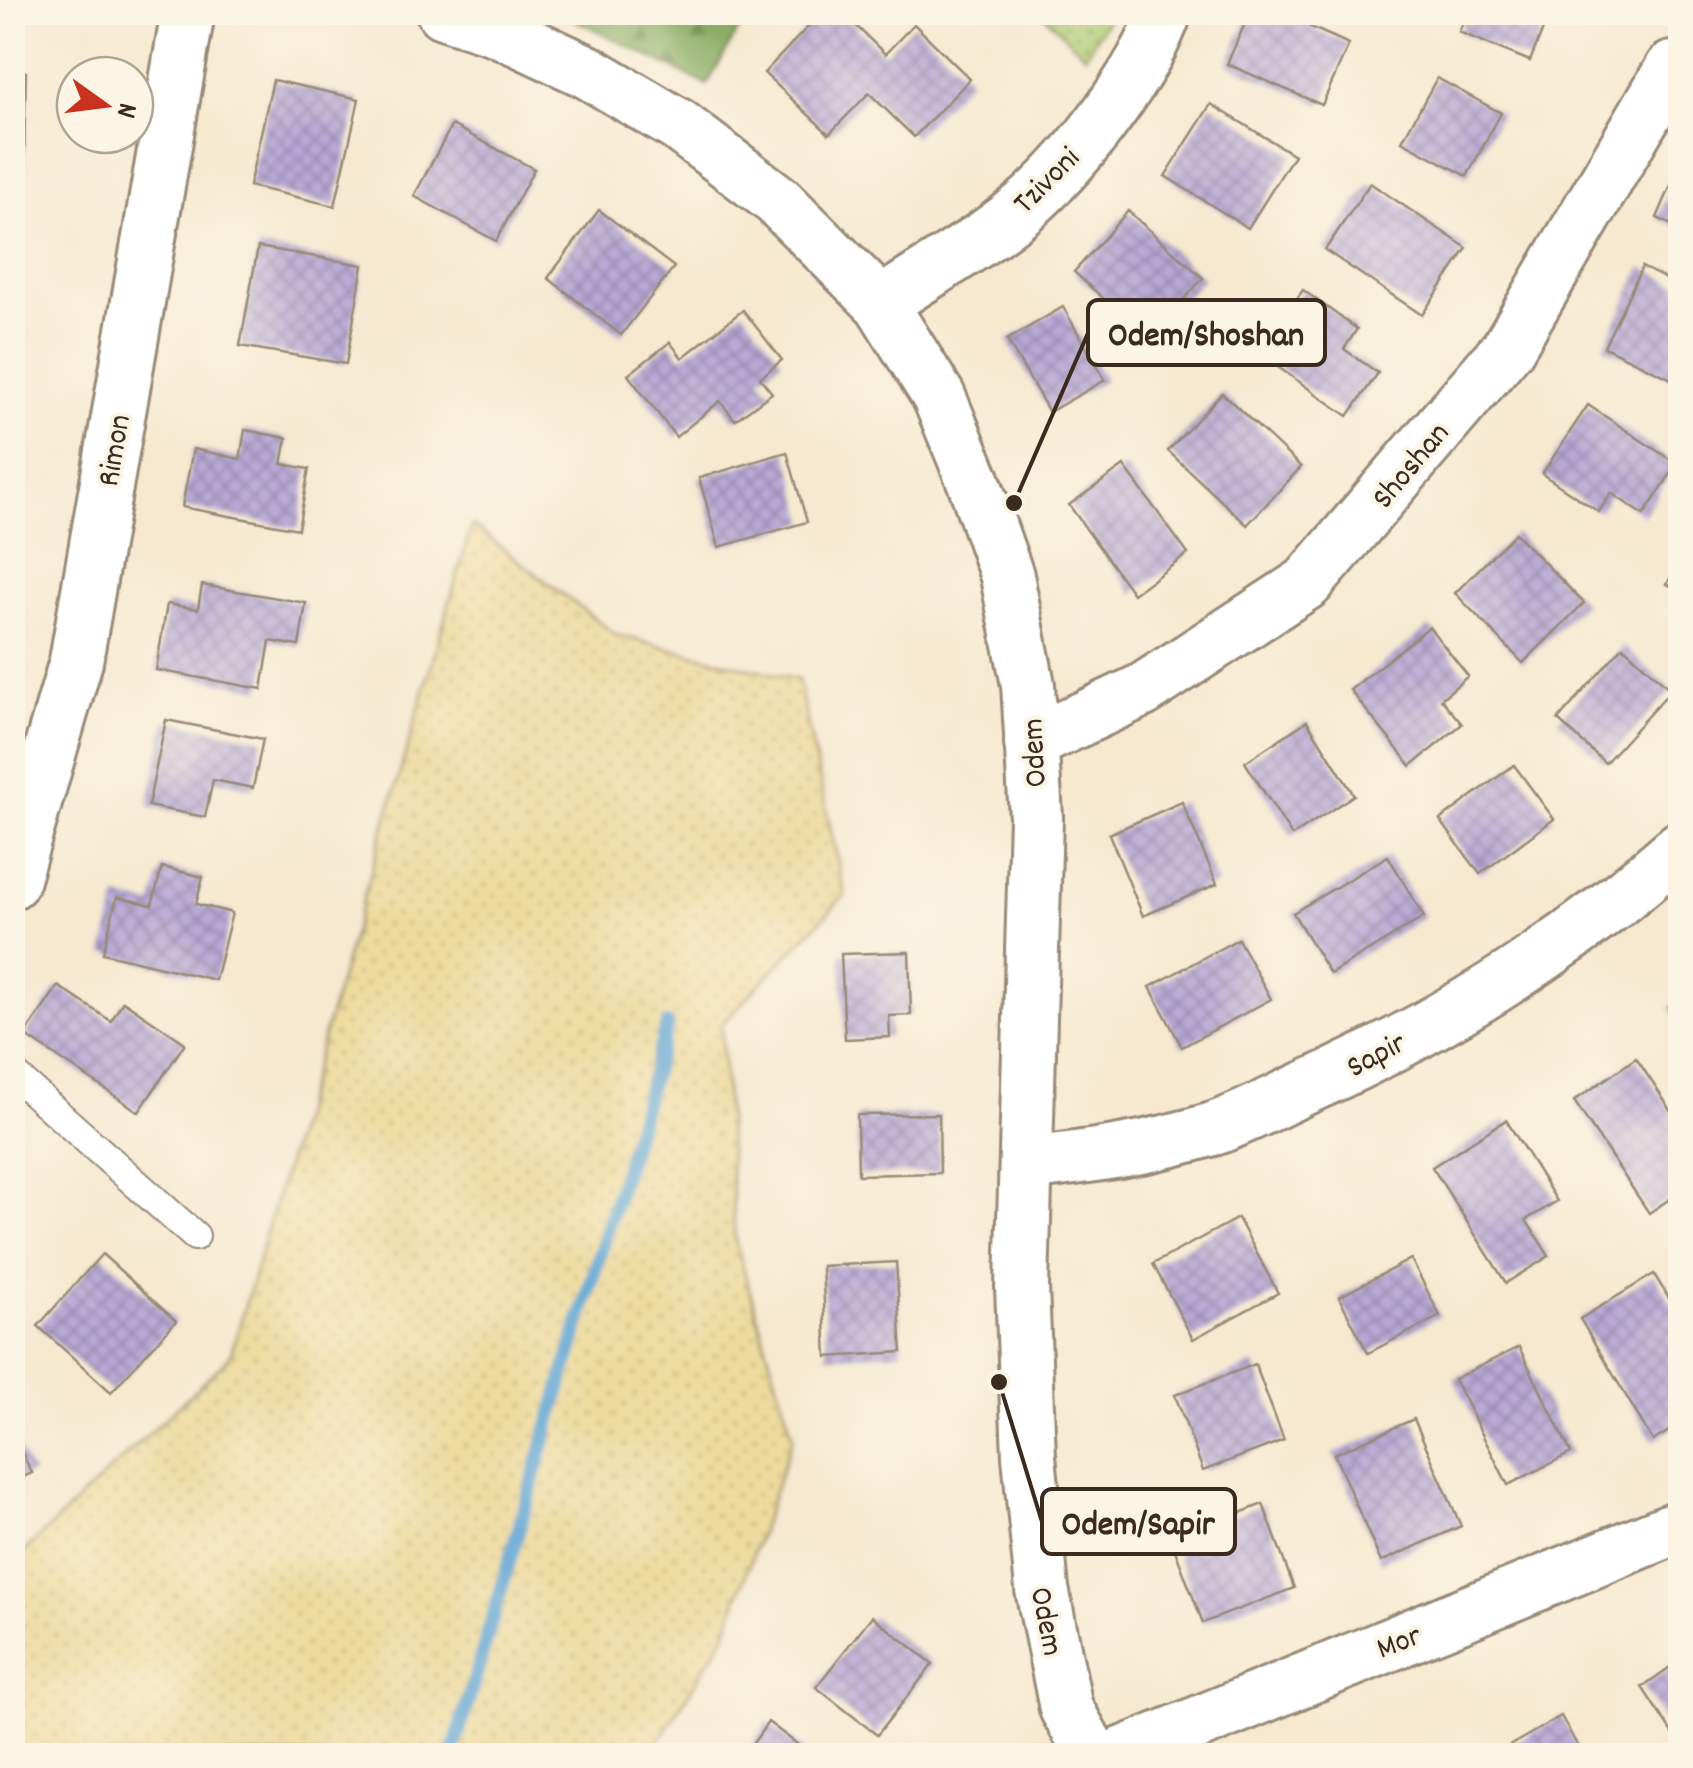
<svg xmlns="http://www.w3.org/2000/svg" width="1693" height="1768" font-family="Dekko,sans-serif">
	<defs>
		<pattern id="forest-firs" width="22" height="20" patternUnits="userSpaceOnUse" patternTransform="scale(2.5)"><rect width="22" height="20" fill="#8aae63"/><path d="M5 1l3.5 6h-7zM16 11l3.5 6h-7z" fill="#728e51"/></pattern>
		<pattern id="sand-dots" width="8" height="8" patternUnits="userSpaceOnUse" patternTransform="scale(2.5)"><rect width="8" height="8" fill="#eeda9e"/><path d="M2 2h.1M6 6h.1" fill="none" stroke="#cdbb88" stroke-width="1.8" stroke-linecap="round"/></pattern>
		<pattern id="park-dots" width="8" height="8" patternUnits="userSpaceOnUse" patternTransform="scale(2.5)"><rect width="8" height="8" fill="#aeca71"/><path d="M2 2h.1M6 6h.1" fill="none" stroke="#8fa45c" stroke-width="1.8" stroke-linecap="round"/></pattern>
		<pattern id="building-cross-hatch" width="8" height="8" patternUnits="userSpaceOnUse" patternTransform="scale(2.5)"><rect width="8" height="8" fill="#b8a9d6"/><path d="M0 0l8 8M0 8l8-8" fill="none" stroke="#978aad"/></pattern>
	</defs>
	<rect width="100%" height="100%" fill="#fcf5e5"/>
	<filter id="ink" filterUnits="userSpaceOnUse"><feTurbulence type="fractalNoise" baseFrequency=".01" numOctaves="2"/><feDisplacementMap in="SourceGraphic" scale="20" xChannelSelector="R" yChannelSelector="G"/><feConvolveMatrix kernelMatrix="1 2 1 2 8 2 1 2 1" color-interpolation-filters="sRGB"/></filter>
	<filter id="wash" filterUnits="userSpaceOnUse"><feTurbulence type="fractalNoise" baseFrequency=".0048" numOctaves="4" result="noise"/><feDisplacementMap in="SourceGraphic" scale="40" xChannelSelector="R" yChannelSelector="G"/><feGaussianBlur stdDeviation="2.25" result="paint"/><feColorMatrix in="noise" values="0 0 0 0 0 0 0 0 0 0 0 0 0 0 0 0 0 1.4 0 .05"/><feComposite in="paint" operator="in"/></filter>
	<g filter="url(#wash)">
		<rect width="100%" height="100%" fill="#f6e9d0"/>
		<!-- forest -->
		<path fill="url(#forest-firs)" stroke="#626c40" stroke-width="2.5" d="M 561,13 L 748,13 L 707,85 Z"/>
		<!-- sand -->
		<path fill="url(#sand-dots)" stroke="#94825e" stroke-width="2.5" d="M 472,525 L 616,635 L 798,680 L 845,895 L 721,1025 L 735,1240 L 793,1437 L 725,1635 L 650,1755 L 13,1755 L 13,1562 L 230,1357 Z"/>
		<!-- park -->
		<path fill="url(#park-dots)" stroke="#747a48" stroke-width="2.5" d="M 1042,13 L 1111,13 L 1085,56 Z"/>
		<g fill="none" stroke-linecap="round" stroke-linejoin="round">
			<!-- stream -->
			<path stroke="#5ea5d4" stroke-width="14" d="M 452,1756 L 667,1025"/>
		</g>
		<g id="blocks">
			<!-- building -->
			<g fill="url(#building-cross-hatch)">
				<path d="M 822,12 L 842,12 L 885,54 L 914,24 L 970,79 L 914,137 L 869,93 L 829,134 L 764,73 Z"/>
				<path d="M 1250,12 L 1277,12 L 1349,44 L 1322,105 L 1227,64 Z"/>
				<path d="M 1467,12 L 1550,12 L 1530,61 L 1459,32 Z"/>
				<path d="M 12,71 L 26,72 L 24,161 L 12,161 Z"/>
				<path d="M 1437,78 L 1501,113 L 1467,176 L 1402,141 Z"/>
				<path d="M 273,80 L 359,99 L 335,206 L 249,186 Z"/>
				<path d="M 1211,104 L 1294,155 L 1248,228 L 1165,176 Z"/>
				<path d="M 452,125 L 534,169 L 496,241 L 414,196 Z"/>
				<path d="M 1680,164 L 1680,229 L 1657,218 Z"/>
				<path d="M 1370,183 L 1467,248 L 1422,315 L 1325,250 Z"/>
				<path d="M 599,210 L 674,267 L 621,335 L 548,278 Z"/>
				<path d="M 1128,211 L 1203,278 L 1148,339 L 1074,272 Z"/>
				<path d="M 258,247 L 363,265 L 346,364 L 240,346 Z"/>
				<path d="M 1642,267 L 1680,286 L 1680,383 L 1604,347 Z"/>
				<path d="M 1303,290 L 1357,329 L 1344,349 L 1378,373 L 1348,416 L 1258,353 Z"/>
				<path d="M 1063,307 L 1105,380 L 1049,412 L 1007,340 Z"/>
				<path d="M 743,310 L 782,360 L 760,378 L 772,393 L 735,420 L 720,401 L 676,437 L 628,375 L 670,342 L 682,358 Z"/>
				<path d="M 1222,393 L 1301,467 L 1247,525 L 1168,451 Z"/>
				<path d="M 1588,405 L 1677,464 L 1644,515 L 1611,493 L 1599,512 L 1542,474 Z"/>
				<path d="M 245,430 L 287,438 L 282,464 L 309,469 L 298,529 L 182,507 L 193,449 L 240,459 Z"/>
				<path d="M 787,452 L 807,522 L 719,547 L 699,478 Z"/>
				<path d="M 1124,466 L 1188,554 L 1133,594 L 1069,505 Z"/>
				<path d="M 1515,533 L 1584,603 L 1523,663 L 1455,593 Z"/>
				<path d="M 1680,560 L 1680,591 L 1667,584 Z"/>
				<path d="M 202,585 L 306,603 L 299,646 L 270,641 L 262,689 L 156,670 L 167,604 L 198,609 Z"/>
				<path d="M 1429,627 L 1468,676 L 1441,699 L 1462,724 L 1411,766 L 1350,690 Z"/>
				<path d="M 1623,646 L 1671,690 L 1605,763 L 1558,720 Z"/>
				<path d="M 166,720 L 263,739 L 253,788 L 213,780 L 205,817 L 148,806 Z"/>
				<path d="M 1307,721 L 1354,795 L 1292,836 L 1245,762 Z"/>
				<path d="M 1514,765 L 1554,819 L 1480,874 L 1440,820 Z"/>
				<path d="M 1182,802 L 1217,884 L 1143,916 L 1109,834 Z"/>
				<path d="M 1388,856 L 1424,917 L 1330,974 L 1293,913 Z"/>
				<path d="M 162,867 L 203,877 L 196,904 L 232,913 L 215,980 L 103,953 L 117,897 L 152,905 Z"/>
				<path d="M 1238,939 L 1271,999 L 1182,1047 L 1150,987 Z"/>
				<path d="M 909,952 L 911,1015 L 889,1016 L 890,1037 L 845,1039 L 841,954 Z"/>
				<path d="M 58,986 L 111,1021 L 123,1001 L 185,1043 L 139,1112 L 25,1035 Z"/>
				<path d="M 1680,999 L 1680,1025 L 1669,1007 Z"/>
				<path d="M 1636,1058 L 1680,1124 L 1680,1192 L 1649,1213 L 1574,1101 Z"/>
				<path d="M 939,1114 L 940,1173 L 858,1175 L 857,1115 Z"/>
				<path d="M 1506,1120 L 1557,1201 L 1526,1220 L 1549,1256 L 1506,1283 L 1432,1167 Z"/>
				<path d="M 1238,1218 L 1278,1293 L 1193,1339 L 1153,1264 Z"/>
				<path d="M 102,1254 L 176,1321 L 111,1392 L 38,1326 Z"/>
				<path d="M 1411,1259 L 1440,1316 L 1368,1353 L 1339,1297 Z"/>
				<path d="M 896,1262 L 902,1352 L 827,1357 L 822,1266 Z"/>
				<path d="M 1654,1274 L 1680,1317 L 1680,1424 L 1653,1441 L 1580,1319 Z"/>
				<path d="M 1519,1347 L 1571,1453 L 1508,1485 L 1454,1379 Z"/>
				<path d="M 1255,1364 L 1284,1440 L 1203,1471 L 1175,1395 Z"/>
				<path d="M 1414,1419 L 1461,1526 L 1381,1562 L 1334,1454 Z"/>
				<path d="M 12,1433 L 32,1473 L 12,1482 Z"/>
				<path d="M 1263,1504 L 1294,1588 L 1203,1623 L 1171,1540 Z"/>
				<path d="M 872,1616 L 933,1664 L 877,1735 L 816,1687 Z"/>
				<path d="M 1680,1660 L 1680,1745 L 1642,1687 Z"/>
				<path d="M 1561,1716 L 1583,1756 L 1492,1756 Z"/>
				<path d="M 768,1722 L 813,1756 L 744,1756 Z"/>
			</g>
		</g>
	</g>
	<g filter="url(#ink)">
		<use href="#blocks" fill-opacity="0" stroke="#988a77" stroke-width="2.5"/>
		<g fill="none" stroke-linecap="round" stroke-linejoin="round">
			<!-- lane casing -->
			<g stroke="#988a77" stroke-width="32">
				<path id="lane" d="M 12,1073 L 195,1236"/>
			</g>
			<!-- street casing -->
			<g stroke="#988a77" stroke-width="58">
				<g id="street">
					<path d="M 443,12 L 498,30 L 588,72 L 678,125 L 777,200 L 881,304 L 939,397 L 974,482 L 1007,576 L 1028,685 L 1036,817 L 1022,1287 L 1029,1456 L 1042,1589 L 1066,1708 L 1093,1756"/>
					<path d="M 881,304 C 930,270 989,239 1033,199 C 1080,156 1144,73 1165,12"/>
					<path d="M 1031,743 L 1143,690 L 1307,583 L 1508,348 L 1672,68 L 1680,69"/>
					<path d="M 12,882 L 76,661 L 188,12"/>
					<path d="M 1026,1164 C 1090,1157 1151,1148 1213,1129 C 1243,1119 1274,1102 1303,1089 C 1442,1027 1567,948 1680,848"/>
					<path d="M 1117,1756 L 1680,1526"/>
				</g>
			</g>
			<!-- lane -->
			<use href="#lane" stroke="#fff" stroke-width="28"/>
			<!-- street -->
			<use href="#street" stroke="#fff" stroke-width="52"/>
		</g>
	</g>
	<g text-anchor="middle" stroke-width="8" stroke-linejoin="round" paint-order="stroke">
		<!-- street labels -->
		<g font-size="32" fill="#3b2a1e" stroke="#fcf5e5">
			<text transform="translate(1045 179) rotate(-45)" y="11">Tzivoni</text>
			<text transform="translate(112 450) rotate(-80)" y="11">Rimon</text>
			<text transform="translate(1409 464) rotate(-50)" y="11">Shoshan</text>
			<text transform="translate(1032 753) rotate(-93)" y="11">Odem</text>
			<text transform="translate(1375 1053) rotate(-28)" y="11">Sapir</text>
			<text transform="translate(1049 1621) rotate(79)" y="11">Odem</text>
			<text transform="translate(1398 1640) rotate(-21)" y="11">Mor</text>
		</g>
	</g>
	<!-- callouts -->
	<path fill="none" stroke="#3b2a1e" stroke-width="4" d="M1014 503L1088 333M999 1382L1042 1522"/>
	<g fill="#3b2a1e" stroke="#fcf5e5" stroke-width="4">
		<circle cx="1014" cy="503" r="10"/>
		<circle cx="999" cy="1382" r="10"/>
	</g>
	<g fill="#fcf5e5" stroke="#3b2a1e" stroke-width="4">
		<rect x="1088" y="300" width="237" height="65" rx="10"/>
		<rect x="1042" y="1489" width="193" height="65" rx="10"/>
	</g>
	<g font-size="35" text-anchor="middle" font-weight="bold" fill="#3b2a1e">
		<text x="1206" y="345">Odem/Shoshan</text>
		<text x="1138" y="1534">Odem/Sapir</text>
	</g>
	<!-- margin -->
	<rect width="1693" height="1768" fill="none" stroke="#fcf5e5" stroke-width="50"/>
	<!-- north arrow -->
	<g transform="translate(105 105) rotate(104)"><circle r="48" fill="#fcf5e5" stroke="#afa495" stroke-width="2.5"/>
	<path d="M0-8L18 38L0 25L-18 38Z" fill="#c8321e"/>
	<text y="-15" font-size="28" font-weight="bold" text-anchor="middle" fill="#3b2a1e">N</text>
	</g>
</svg>
